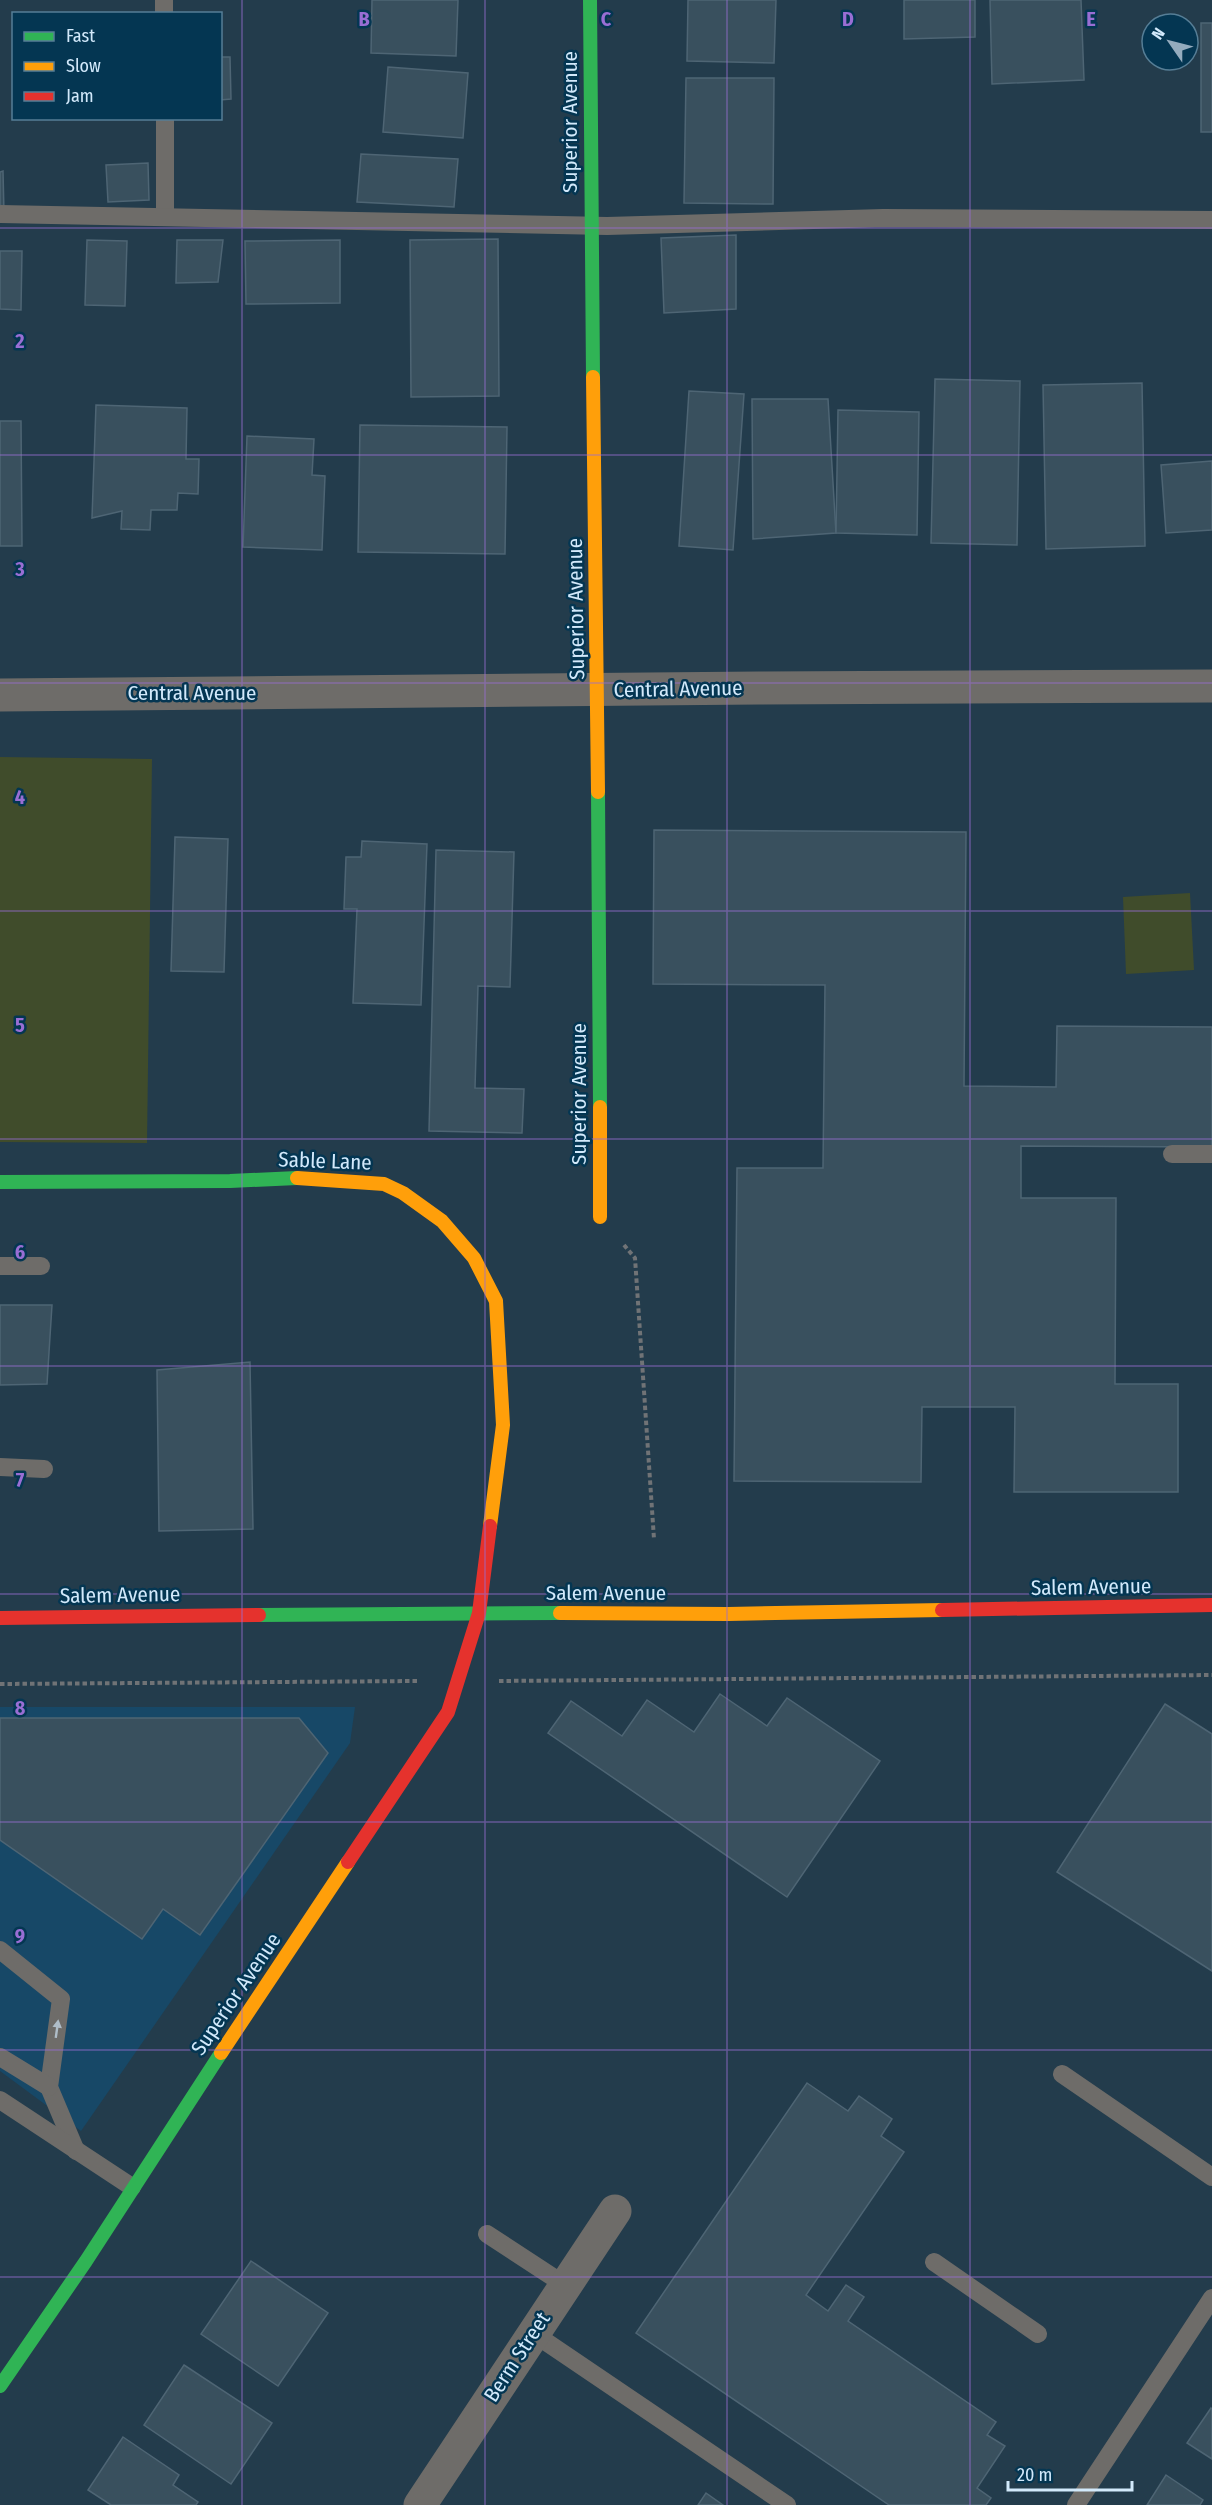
<svg xmlns="http://www.w3.org/2000/svg" width="1212" height="2505" font-family="'Fira Sans Condensed',sans-serif">
	<rect width="100%" height="100%" fill="#233c4c"/>
	<!-- built -->
	<path fill="#174867" d="M 0,1707 L 355,1707 L 350,1743 L 81,2131 L 0,2071 Z"/>
	<!-- green -->
	<g fill="#404c2b">
		<path d="M 0,757 L 152,759 L 147,1143 L 0,1142 Z"/>
		<path d="M 1190,893 L 1194,970 L 1126,974 L 1123,897 Z"/>
	</g>
	<!-- building -->
	<g fill="#39505e" stroke="#4e6574" stroke-width="1.5">
		<path d="M 372,0 L 458,0 L 456,56 L 371,53 Z"/>
		<path d="M 688,0 L 776,0 L 774,63 L 687,61 Z"/>
		<path d="M 904,0 L 975,0 L 975,37 L 904,39 Z"/>
		<path d="M 990,0 L 1081,0 L 1084,80 L 992,84 Z"/>
		<rect x="1201" y="23" width="11" height="109"/>
		<path d="M 220,57 L 230,57 L 231,99 L 220,100 Z"/>
		<path d="M 388,67 L 468,73 L 463,138 L 383,132 Z"/>
		<path d="M 686,78 L 774,78 L 773,204 L 684,203 Z"/>
		<path d="M 361,154 L 458,159 L 454,207 L 357,202 Z"/>
		<path d="M 148,163 L 149,200 L 108,202 L 106,165 Z"/>
		<path d="M 3,171 L 4,213 L 0,214 L 0,172 Z"/>
		<path d="M 736,235 L 736,309 L 664,313 L 661,238 Z"/>
		<path d="M 498,239 L 499,396 L 411,397 L 410,240 Z"/>
		<path d="M 87,240 L 127,241 L 125,306 L 85,305 Z"/>
		<path d="M 177,240 L 223,240 L 218,282 L 176,283 Z"/>
		<path d="M 340,240 L 340,303 L 246,304 L 245,241 Z"/>
		<path d="M 0,251 L 22,251 L 21,310 L 0,309 Z"/>
		<path d="M 935,379 L 1020,381 L 1017,545 L 931,543 Z"/>
		<path d="M 1142,383 L 1145,546 L 1046,549 L 1043,385 Z"/>
		<path d="M 689,391 L 744,394 L 733,550 L 679,546 Z"/>
		<path d="M 752,399 L 828,399 L 836,533 L 753,539 Z"/>
		<path d="M 96,405 L 187,408 L 186,459 L 199,459 L 198,494 L 178,493 L 177,510 L 151,510 L 150,530 L 121,529 L 122,511 L 92,518 Z"/>
		<path d="M 838,410 L 919,412 L 917,535 L 836,533 Z"/>
		<path d="M 0,421 L 21,421 L 22,546 L 0,546 Z"/>
		<path d="M 360,425 L 507,427 L 505,554 L 358,552 Z"/>
		<path d="M 247,436 L 314,439 L 312,475 L 325,476 L 322,550 L 243,547 Z"/>
		<path d="M 1212,461 L 1212,530 L 1166,533 L 1161,465 Z"/>
		<path d="M 654,830 L 966,832 L 964,1086 L 1056,1087 L 1057,1026 L 1212,1027 L 1212,1147 L 1021,1146 L 1021,1198 L 1116,1198 L 1115,1384 L 1178,1384 L 1178,1492 L 1014,1492 L 1015,1407 L 922,1407 L 921,1482 L 734,1481 L 737,1168 L 823,1168 L 825,985 L 653,984 Z"/>
		<path d="M 175,837 L 228,839 L 224,972 L 171,971 Z"/>
		<path d="M 362,841 L 427,844 L 421,1005 L 353,1003 L 357,909 L 344,909 L 346,857 L 361,857 Z"/>
		<path d="M 436,850 L 514,852 L 510,987 L 478,986 L 475,1088 L 524,1089 L 522,1133 L 429,1131 Z"/>
		<path d="M 0,1305 L 52,1305 L 47,1384 L 0,1385 Z"/>
		<path d="M 250,1362 L 253,1529 L 159,1531 L 157,1370 Z"/>
		<path d="M 720,1694 L 767,1726 L 787,1698 L 880,1761 L 787,1897 L 548,1733 L 571,1701 L 622,1736 L 647,1700 L 694,1732 Z"/>
		<path d="M 1165,1704 L 1212,1734 L 1212,1971 L 1057,1872 Z"/>
		<path d="M 0,1718 L 299,1718 L 328,1753 L 200,1935 L 163,1909 L 142,1939 L 0,1840 Z"/>
		<path d="M 807,2083 L 848,2111 L 859,2096 L 892,2119 L 881,2136 L 904,2152 L 806,2295 L 828,2311 L 846,2285 L 864,2297 L 848,2321 L 996,2422 L 987,2435 L 1005,2446 L 977,2488 L 991,2498 L 986,2505 L 889,2505 L 636,2333 Z"/>
		<path d="M 251,2261 L 328,2313 L 278,2386 L 201,2334 Z"/>
		<path d="M 184,2365 L 272,2423 L 231,2484 L 144,2425 Z"/>
		<path d="M 1211,2408 L 1212,2409 L 1212,2459 L 1187,2443 Z"/>
		<path d="M 123,2437 L 179,2475 L 173,2485 L 198,2502 L 196,2505 L 111,2505 L 88,2490 Z"/>
		<path d="M 1166,2475 L 1203,2500 L 1200,2505 L 1147,2505 Z"/>
		<path d="M 706,2493 L 723,2505 L 698,2505 Z"/>
	</g>
	<g fill="none" stroke-linecap="round" stroke-linejoin="round">
		<!-- path -->
		<g stroke="#707376" stroke-width="4" stroke-dasharray="4.5 3" stroke-linecap="butt">
			<path d="M 624,1245 L 635,1258 L 654,1539"/>
			<path d="M 499,1681 L 1212,1675"/>
			<path d="M 0,1684 L 419,1681"/>
		</g>
		<!-- lane -->
		<g stroke="#6e6c69" stroke-width="18">
			<path d="M 164,0 L 164,14"/>
			<path d="M 165,118 L 165,217"/>
			<path d="M 0,214 L 607,226 L 883,218 L 1212,220"/>
			<path d="M 1172,1154 L 1212,1154"/>
			<path d="M 0,1266 L 41,1266"/>
			<path d="M 0,1467 L 44,1469"/>
			<path d="M 0,1950 L 61,1999 L 49,2087 L 76,2151"/>
			<path d="M 0,2057 L 49,2087"/>
			<path d="M 1062,2074 L 1212,2177"/>
			<path d="M 0,2100 L 132,2187"/>
			<path d="M 487,2234 L 565,2285"/>
			<path d="M 934,2262 L 1038,2334"/>
			<path d="M 533,2333 L 787,2505"/>
			<path d="M 1076,2505 L 1212,2298"/>
		</g>
		<!-- street -->
		<g stroke="#6e6c69" stroke-width="33">
			<path d="M 0,695 L 759,688 L 1212,686"/>
			<path d="M 420,2505 L 615,2211"/>
		</g>
		<!-- fast -->
		<g stroke="#30b455" stroke-width="14">
			<path d="M 590,0 L 593,377"/>
			<path d="M 598,792 L 600,1107"/>
			<path d="M 0,1182 L 230,1181 L 297,1178"/>
			<path d="M 259,1615 L 560,1613"/>
			<path d="M 0,2386 L 86,2261 L 221,2053"/>
		</g>
		<!-- slow -->
		<g stroke="#ff9f0a" stroke-width="14">
			<path d="M 593,377 L 598,792"/>
			<path d="M 600,1107 L 600,1217"/>
			<path d="M 297,1178 L 384,1184 L 403,1193 L 442,1221 L 474,1258 L 496,1301 L 503,1425 L 490,1526"/>
			<path d="M 560,1613 L 728,1614 L 942,1610"/>
			<path d="M 221,2053 L 348,1862"/>
		</g>
		<!-- jam -->
		<g stroke="#e5322d" stroke-width="14">
			<path d="M 942,1610 L 1212,1605"/>
			<path d="M 0,1618 L 259,1615"/>
			<path d="M 348,1862 L 448,1712 L 479,1613 L 490,1526"/>
		</g>
	</g>
	<!-- one-way arrows -->
	<defs><path id="oneway-solid" d="M-6-.8H1V-3.2L6.5 0L1 3.2V.8H-6Z" transform="scale(1.5)"/></defs>
	<use fill="#afbdc8" href="#oneway-solid" transform="translate(57 2029) rotate(-82)"/>
	<!-- grid -->
	<path fill="none" stroke="#996ed4" stroke-width="1.5" stroke-opacity="0.55" d="M 242,0 L 242,2505M 485,0 L 485,2505M 727,0 L 727,2505M 970,0 L 970,2505M 0,228 L 1212,228M 0,455 L 1212,455M 0,683 L 1212,683M 0,911 L 1212,911M 0,1139 L 1212,1139M 0,1366 L 1212,1366M 0,1594 L 1212,1594M 0,1822 L 1212,1822M 0,2050 L 1212,2050M 0,2277 L 1212,2277"/>
	<g text-anchor="middle" stroke-width="5" stroke-linejoin="round" paint-order="stroke">
		<!-- street labels -->
		<g font-size="21" fill="#d2e9fb" stroke="#043652">
			<text transform="translate(570 122) rotate(-90)" y="7">Superior Avenue</text>
			<text transform="translate(576 609) rotate(-91)" y="7">Superior Avenue</text>
			<text transform="translate(678 689) rotate(-1)" y="7">Central Avenue</text>
			<text x="192" y="700">Central Avenue</text>
			<text transform="translate(579 1094) rotate(-90)" y="7">Superior Avenue</text>
			<text transform="translate(325 1161) rotate(2)" y="7">Sable Lane</text>
			<text transform="translate(1091 1587) rotate(-1)" y="7">Salem Avenue</text>
			<text x="606" y="1600">Salem Avenue</text>
			<text transform="translate(120 1595) rotate(-1)" y="7">Salem Avenue</text>
			<text transform="translate(236 1994) rotate(-56)" y="7">Superior Avenue</text>
			<text transform="translate(517 2357) rotate(-57)" y="7">Berm Street</text>
		</g>
	</g>
	<g font-size="20" text-anchor="middle" font-weight="bold" fill="#996ed4" stroke="#043652" stroke-width="5" stroke-linejoin="round" paint-order="stroke">
		<text x="364" y="26">B</text>
		<text x="606" y="26">C</text>
		<text x="848" y="26">D</text>
		<text x="1091" y="26">E</text>
		<text x="20" y="348">2</text>
		<text x="20" y="576">3</text>
		<text x="20" y="804">4</text>
		<text x="20" y="1032">5</text>
		<text x="20" y="1259">6</text>
		<text x="20" y="1487">7</text>
		<text x="20" y="1715">8</text>
		<text x="20" y="1943">9</text>
	</g>
	<!-- legend -->
	<rect x="12" y="12" width="210" height="108" fill="#043652" stroke="#567e96" stroke-width="1.5"/>
	<rect x="24" y="32" width="30" height="9" fill="#30b455" stroke="#567e96" stroke-width="1.5"/>
	<text x="66" y="42" font-size="18" fill="#d2e9fb">Fast</text>
	<rect x="24" y="62" width="30" height="9" fill="#ff9f0a" stroke="#567e96" stroke-width="1.5"/>
	<text x="66" y="72" font-size="18" fill="#d2e9fb">Slow</text>
	<rect x="24" y="92" width="30" height="9" fill="#e5322d" stroke="#567e96" stroke-width="1.5"/>
	<text x="66" y="102" font-size="18" fill="#d2e9fb">Jam</text>
	<!-- north arrow -->
	<g transform="translate(1170 42) rotate(305)"><circle r="28" fill="#043652" stroke="#567e96" stroke-width="1.5"/>
	<path d="M0-4.5L10 22L0 15L-10 22Z" fill="#95acbe"/>
	<text y="-9" font-size="16" font-weight="bold" text-anchor="middle" fill="#d2e9fb">N</text>
	</g>
	<!-- scale -->
	<path d="M1008 2481v9h124v-9" fill="none" stroke="#d2e9fb" stroke-width="3"/>
	<text x="1017" y="2481" font-size="18" fill="#d2e9fb" stroke="#043652" stroke-width="4.5" paint-order="stroke">20 m</text>
</svg>
